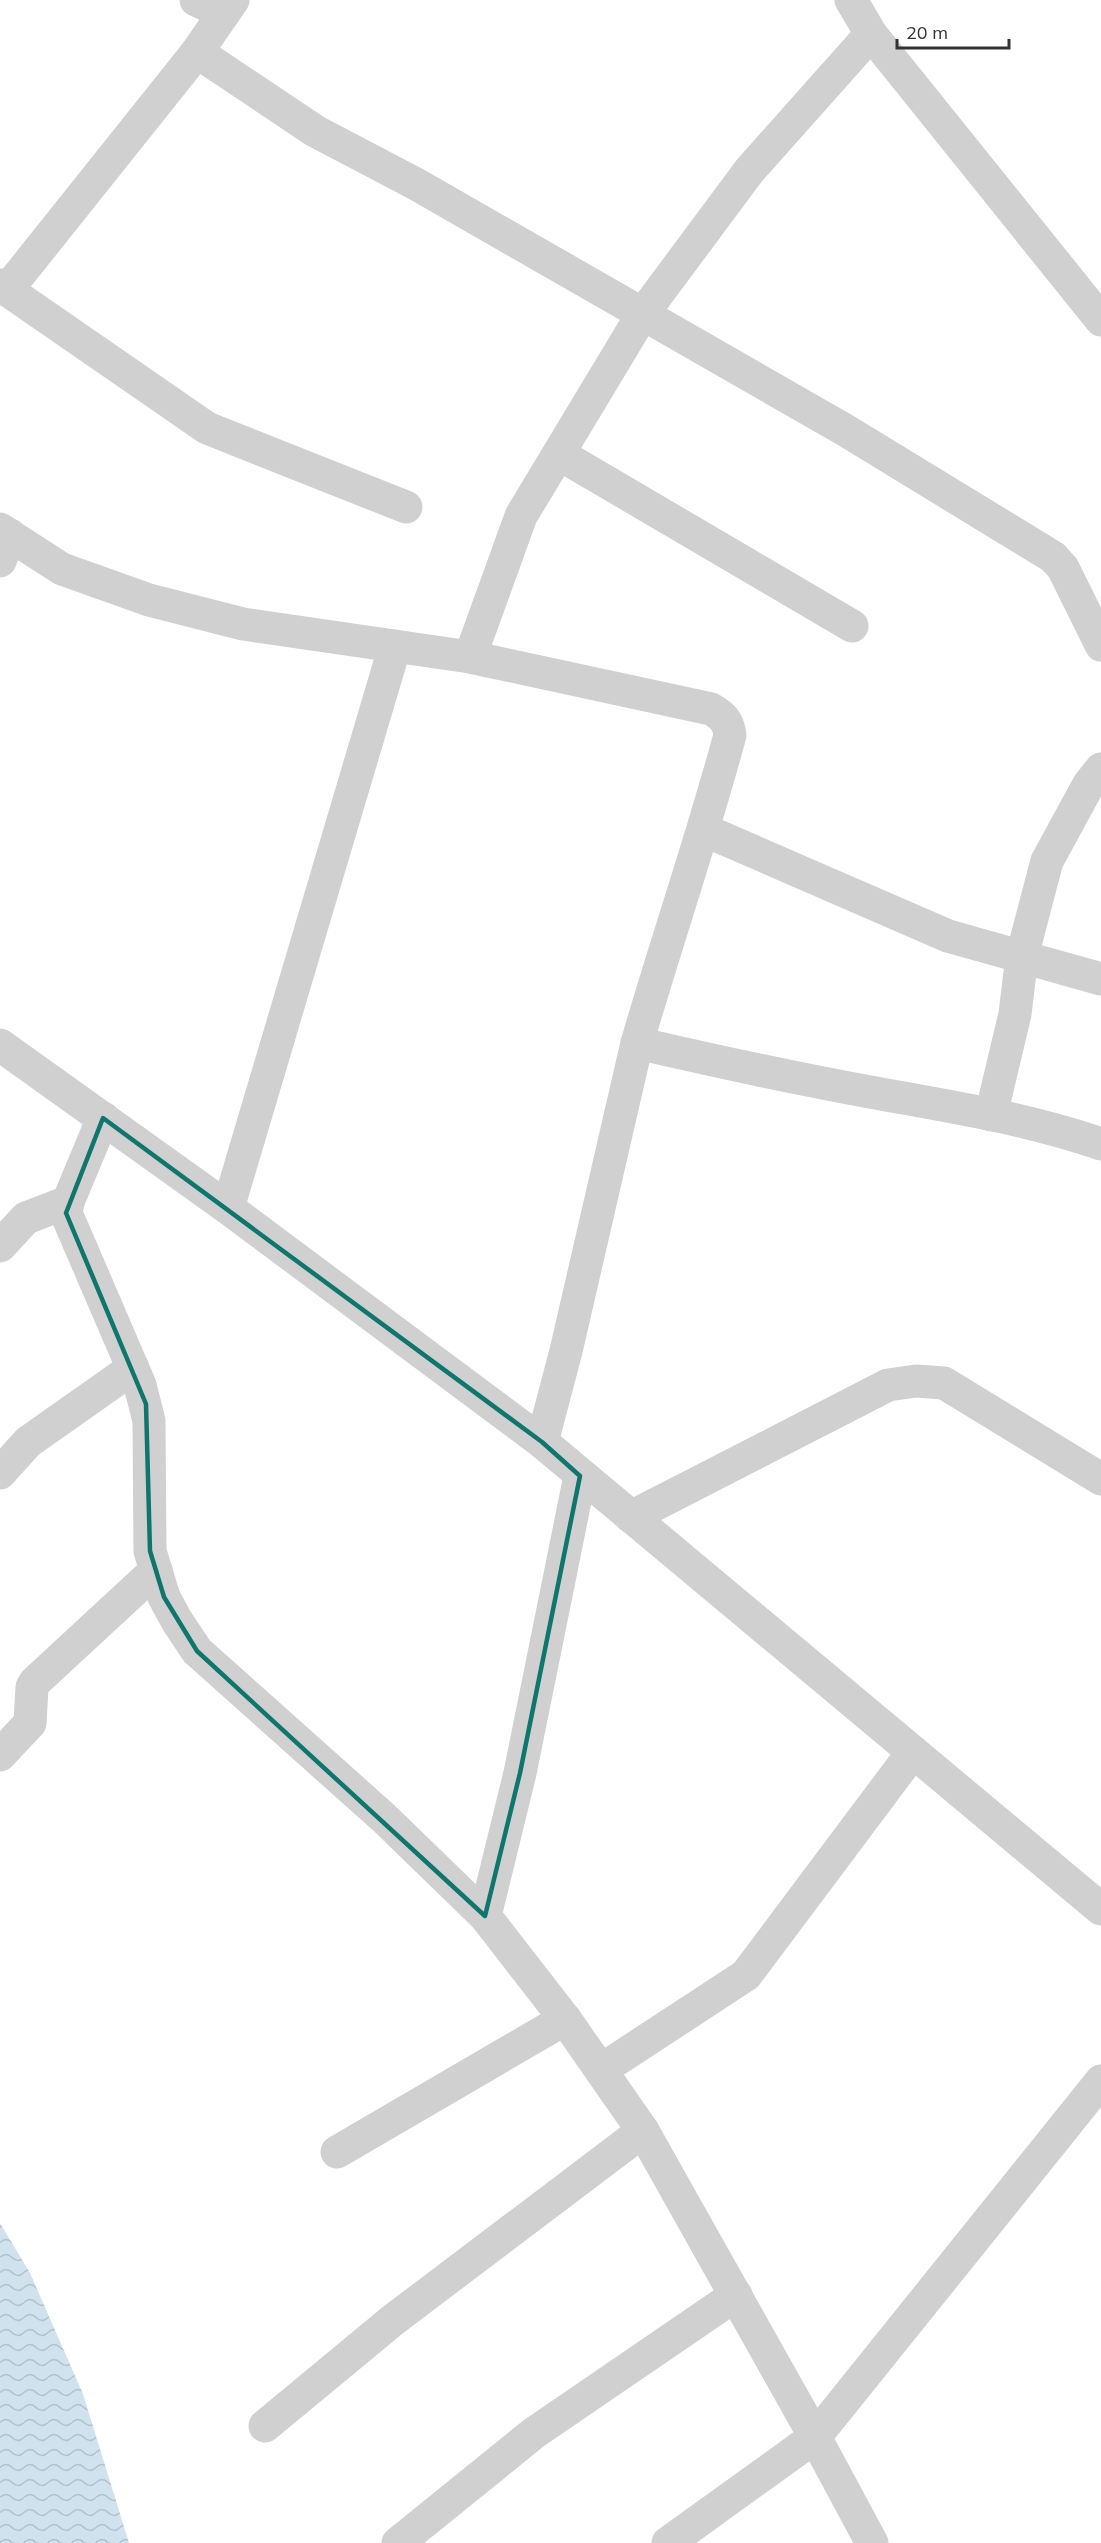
<svg xmlns="http://www.w3.org/2000/svg" width="1101" height="2543" font-family="Mulish,sans-serif">
	<defs>
		<pattern id="water-waves" width="16" height="10" patternUnits="userSpaceOnUse" patternTransform="scale(1.5)"><rect width="16" height="10" fill="#cfe2ee"/><path d="M0 5q4-4 8 0t8 0" fill="none" stroke="#b2c2cd"/></pattern>
	</defs>
	<rect width="100%" height="100%" fill="#fff"/>
	<!-- water -->
	<path fill="url(#water-waves)" d="M 0,2223 L 30,2273 L 83,2394 L 129,2543 L 0,2543 Z"/>
	<g fill="none" stroke-linecap="round" stroke-linejoin="round">
		<!-- minor -->
		<g stroke="#d0d0d0" stroke-width="33">
			<path d="M 196,0 L 224,13"/>
			<path d="M 851,0 L 871,34 L 1101,320"/>
			<path d="M 197,52 L 315,131 L 416,184 L 845,430 L 1053,557 L 1063,568 L 1101,645"/>
			<path d="M 0,285 L 207,428 L 406,507"/>
			<path d="M 7,290 L 197,52 L 233,0"/>
			<path d="M 559,454 L 852,626"/>
			<path d="M 0,529 L 62,569 L 149,600 L 243,624 L 470,657 L 711,709 C 723,716 728,721 730,735 C 702,839 667,940 637,1043"/>
			<path d="M 0,561 L 10,535"/>
			<path d="M 470,657 L 521,516 L 642,315 L 749,171 L 871,34"/>
			<path d="M 704,830 L 948,936 L 1101,979"/>
			<path d="M 0,1045 L 228,1208 L 542,1442 L 1101,1909"/>
			<path d="M 991,1115 L 1015,1014 L 1022,956 L 1047,861 L 1089,784 L 1101,769"/>
			<path d="M 103,1118 L 68,1202 L 66,1213 L 140,1385 L 149,1421 L 150,1551 L 164,1597 L 177,1621 L 197,1651 L 384,1818 L 485,1916 L 565,2019 L 643,2131 L 815,2437 L 872,2543"/>
			<path d="M 228,1208 L 395,646"/>
			<path d="M 0,1246 L 26,1218 L 68,1202"/>
			<path d="M 542,1442 L 566,1351 L 637,1043 C 715,1061 792,1078 870,1092 C 947,1106 1026,1118 1101,1144"/>
			<path d="M 0,1473 L 28,1442 L 133,1368"/>
			<path d="M 631,1517 L 888,1385 L 916,1381 L 944,1383 L 1101,1479"/>
			<path d="M 0,1755 L 30,1723 L 32,1687 L 35,1682 L 156,1570"/>
			<path d="M 485,1916 L 520,1773 L 580,1476"/>
			<path d="M 601,2070 L 746,1975 L 913,1752"/>
			<path d="M 337,2152 L 565,2019"/>
			<path d="M 265,2426 L 393,2320 L 643,2131"/>
			<path d="M 398,2543 L 534,2433 L 736,2295"/>
			<path d="M 668,2543 L 815,2437 L 1101,2081"/>
		</g>
	</g>
	<!-- marked area -->
	<path fill="none" stroke="#0f766e" stroke-width="4.5" stroke-linejoin="round" d="M 103,1118 L 542,1442 L 580,1476 L 520,1773 L 485,1916 L 197,1651 L 164,1597 L 150,1551 L 146,1404 L 66,1213 Z"/>
	<!-- scale -->
	<path d="M897 39v9h112v-9" fill="none" stroke="#333333" stroke-width="3"/>
	<text x="906" y="39" font-size="18" fill="#333333" stroke="#ffffff" stroke-width="4.5" paint-order="stroke">20 m</text>
</svg>
